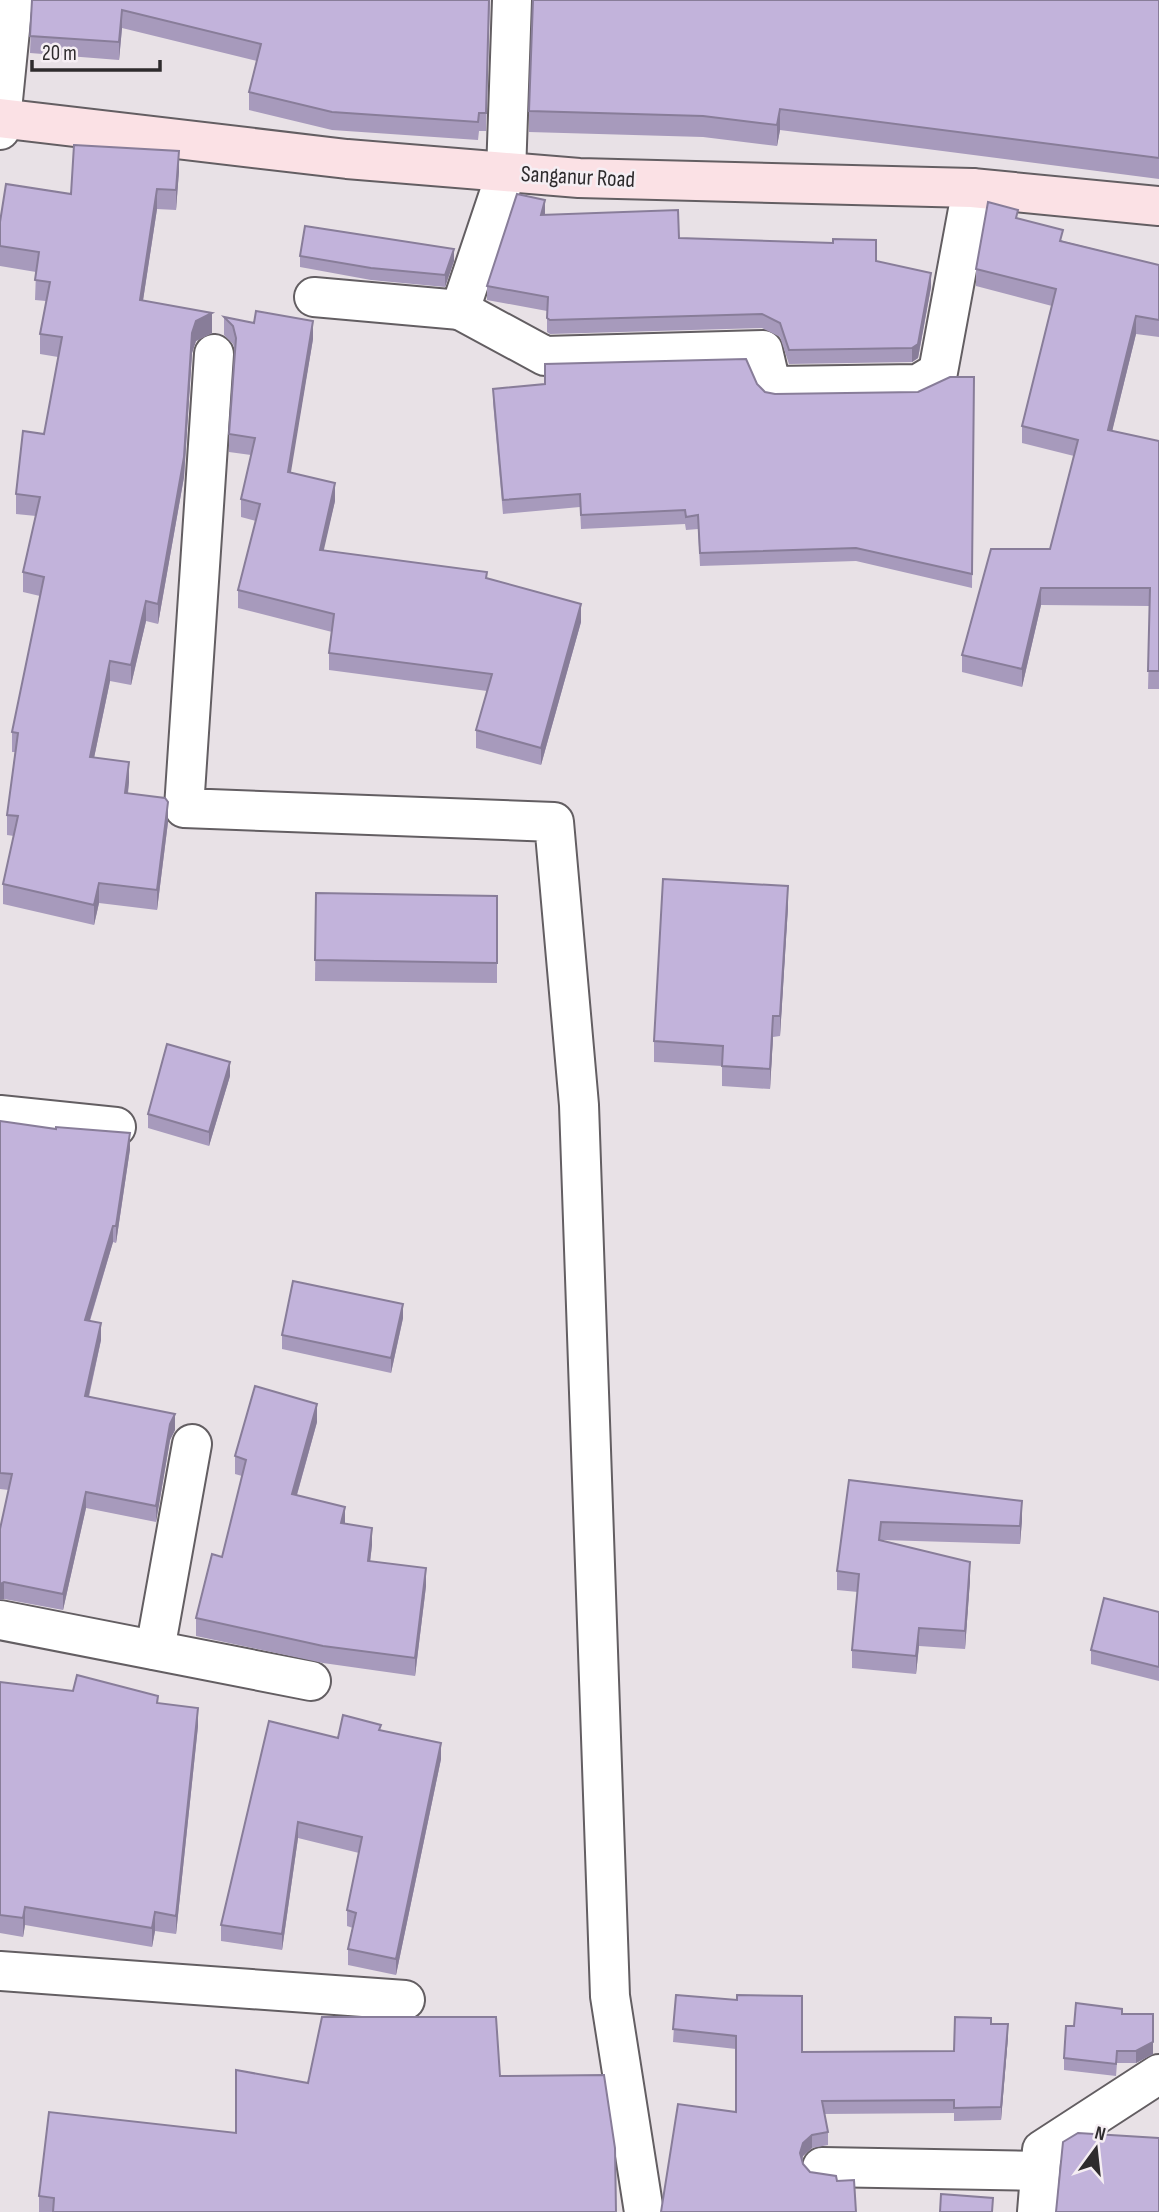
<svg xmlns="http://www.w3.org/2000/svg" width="1159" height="2212" font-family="'Sofia Sans Condensed',sans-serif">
	<rect width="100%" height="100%" fill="#e8e1e6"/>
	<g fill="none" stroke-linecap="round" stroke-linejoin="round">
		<!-- minor casing -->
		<g stroke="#635e62" stroke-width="42">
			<g id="minor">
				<path d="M 0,130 L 13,0"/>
				<path d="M 314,297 L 460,310 L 506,173 L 512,0"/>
				<path d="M 460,310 L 545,356 L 763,350 L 769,376 L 775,386 L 918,384 L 938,372 L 972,188"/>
				<path d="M 214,354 L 184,808 L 554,822 L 579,1105 L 610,1996 L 644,2212"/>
				<path d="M 0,1115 L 116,1127"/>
				<path d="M 0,1620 L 311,1681"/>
				<path d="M 155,1650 L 192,1444"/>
				<path d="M 0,1971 L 405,2000"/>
				<path d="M 822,2167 L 1040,2171"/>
				<path d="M 1037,2212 L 1042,2150 L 1159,2074"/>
			</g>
		</g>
		<!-- secondary casing -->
		<g stroke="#635e62" stroke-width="42">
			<path id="secondary" d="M 0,118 L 347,159 L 579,178 L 972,188 L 1159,206"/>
		</g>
		<!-- minor -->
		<use href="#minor" stroke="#fff" stroke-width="38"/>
		<!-- secondary -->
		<use href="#secondary" stroke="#fbe1e5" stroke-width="38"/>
	</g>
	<!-- wall -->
	<g fill="#a79abc">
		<path d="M 32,0 L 490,0 L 486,131 L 479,131 L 478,140 L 332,130 L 249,110 L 249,92 L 257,61 L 122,28 L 119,60 L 30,53 Z"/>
		<path d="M 1159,0 L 1159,179 L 780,130 L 777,146 L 703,137 L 529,132 L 529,111 Z"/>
		<path d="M 179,171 L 176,210 L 157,209 L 143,300 L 212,333 L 196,341 L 192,353 L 184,477 L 158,624 L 146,621 L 131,685 L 110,681 L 94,758 L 129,782 L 128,794 L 168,822 L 157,910 L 99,903 L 94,925 L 3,904 L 3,884 L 14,836 L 7,835 L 7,815 L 15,752 L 12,752 L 12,732 L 40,596 L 23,592 L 23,572 L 36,516 L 16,514 L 16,494 L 44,434 L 58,357 L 40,354 L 40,334 L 46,301 L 35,300 L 36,272 L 0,266 L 0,222 L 71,194 Z"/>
		<path d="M 544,215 L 679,238 L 876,261 L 931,287 L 918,358 L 912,362 L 789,364 L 780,337 L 762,328 L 550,334 L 547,332 L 547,311 L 487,300 L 487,286 Z"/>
		<path d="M 1018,218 L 1063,241 L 1159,265 L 1159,337 L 1136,334 L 1112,431 L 1159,441 L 1159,689 L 1148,689 L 1150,606 L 1041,605 L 1022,687 L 962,672 L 962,655 L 1050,549 L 1074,456 L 1022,443 L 1022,426 L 1052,306 L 976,286 L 976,269 Z"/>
		<path d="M 300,256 L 454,261 L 445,287 L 371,280 L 300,267 Z"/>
		<path d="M 224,317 L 313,339 L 290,472 L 335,501 L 323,550 L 487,578 L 581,622 L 541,765 L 476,748 L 476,730 L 487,691 L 329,670 L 329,653 L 332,632 L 238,608 L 238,590 L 256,521 L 241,517 L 241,499 L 251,455 L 229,452 L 229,434 L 235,351 L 233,344 L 224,335 Z"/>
		<path d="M 974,377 L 972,588 L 856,561 L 700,566 L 698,529 L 686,530 L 685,524 L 581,529 L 580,507 L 503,514 L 493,402 L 493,389 L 757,384 L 765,392 L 775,394 L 918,392 Z"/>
		<path d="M 316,893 L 497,896 L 497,983 L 315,981 Z"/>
		<path d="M 788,907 L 780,1036 L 773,1037 L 770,1089 L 722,1086 L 722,1066 L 654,1062 L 654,1041 Z"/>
		<path d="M 230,1076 L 209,1146 L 148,1128 L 148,1114 Z"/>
		<path d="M 0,1121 L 130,1149 L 116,1243 L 113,1242 L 90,1321 L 101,1340 L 89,1397 L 175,1430 L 170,1440 L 156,1522 L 86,1508 L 63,1610 L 4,1599 L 0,1600 L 0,1529 L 9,1490 L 0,1489 Z"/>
		<path d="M 403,1318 L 391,1373 L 282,1349 L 282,1335 Z"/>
		<path d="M 317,1422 L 297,1495 L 345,1524 L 372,1545 L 370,1561 L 426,1586 L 415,1676 L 323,1663 L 196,1636 L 196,1618 L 222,1557 L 242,1476 L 235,1474 L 235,1456 Z"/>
		<path d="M 849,1480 L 1022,1520 L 1020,1544 L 881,1540 L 970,1580 L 965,1649 L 919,1646 L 916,1674 L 852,1668 L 852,1650 L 858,1592 L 837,1590 L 837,1571 Z"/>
		<path d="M 1159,1612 L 1159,1681 L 1091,1664 L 1091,1650 Z"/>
		<path d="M 0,1682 L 158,1703 L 198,1726 L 176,1934 L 155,1931 L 152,1947 L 25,1925 L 23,1937 L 0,1933 Z"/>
		<path d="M 381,1730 L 441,1759 L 396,1975 L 348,1965 L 348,1949 L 353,1928 L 347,1926 L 347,1910 L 359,1853 L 298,1838 L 282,1950 L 221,1941 L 221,1925 L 338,1738 Z"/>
		<path d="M 676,1995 L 802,2052 L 954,2051 L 991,2024 L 1008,2037 L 1001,2120 L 954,2121 L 954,2113 L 824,2114 L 828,2132 L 828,2145 L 812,2148 L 803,2156 L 802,2160 L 803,2164 L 810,2172 L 837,2181 L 856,2212 L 736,2112 L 736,2049 L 673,2042 Z"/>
		<path d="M 1122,2014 L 1153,2054 L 1136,2063 L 1117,2063 L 1116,2076 L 1064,2070 L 1064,2058 L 1074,2026 Z"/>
		<path d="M 500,2076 L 616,2212 L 39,2212 L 39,2196 L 236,2133 L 308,2083 Z"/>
	</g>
	<!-- shaded-wall -->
	<g fill="#887d99">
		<path d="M 122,10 L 122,28 L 119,60 L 119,42 Z"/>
		<path d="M 780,109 L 780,130 L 777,146 L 777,125 Z"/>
		<path d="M 179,151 L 179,171 L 176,210 L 176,190 Z"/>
		<path d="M 157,189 L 157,209 L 140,320 L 140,300 Z"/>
		<path d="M 545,200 L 545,214 L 541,229 L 541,215 Z"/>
		<path d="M 454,249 L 454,261 L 445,287 L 445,275 Z"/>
		<path d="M 931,273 L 931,287 L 918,358 L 912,362 L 912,348 Z"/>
		<path d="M 212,313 L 212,333 L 196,341 L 192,353 L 184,477 L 158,624 L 158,604 L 192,333 L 196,321 Z"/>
		<path d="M 1136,316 L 1136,334 L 1108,448 L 1108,430 Z"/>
		<path d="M 313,321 L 313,339 L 288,490 L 288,472 Z"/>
		<path d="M 335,483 L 335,501 L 320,567 L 320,550 Z"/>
		<path d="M 1041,588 L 1041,605 L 1022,687 L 1022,669 Z"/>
		<path d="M 146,601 L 146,621 L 131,685 L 131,665 Z"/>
		<path d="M 581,604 L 581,622 L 541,765 L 541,748 Z"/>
		<path d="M 110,661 L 110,681 L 90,777 L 90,757 Z"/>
		<path d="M 129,762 L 129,782 L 125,813 L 125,793 Z"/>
		<path d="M 168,802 L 168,822 L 157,910 L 157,890 Z"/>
		<path d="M 99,883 L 99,903 L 94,925 L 94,905 Z"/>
		<path d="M 788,886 L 788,907 L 780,1036 L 780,1016 Z"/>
		<path d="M 773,1016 L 773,1037 L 770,1089 L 770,1069 Z"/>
		<path d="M 230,1062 L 230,1076 L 209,1146 L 209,1132 Z"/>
		<path d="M 130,1133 L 130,1149 L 116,1243 L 116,1226 Z"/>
		<path d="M 113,1226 L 113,1242 L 85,1336 L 85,1320 Z"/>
		<path d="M 403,1304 L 403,1318 L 391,1373 L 391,1358 Z"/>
		<path d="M 101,1323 L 101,1340 L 85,1412 L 85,1396 Z"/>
		<path d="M 317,1404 L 317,1422 L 292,1512 L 292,1494 Z"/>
		<path d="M 175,1414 L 175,1430 L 170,1440 L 156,1522 L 156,1506 L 170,1424 Z"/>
		<path d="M 86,1492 L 86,1508 L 63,1610 L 63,1594 Z"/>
		<path d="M 1022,1501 L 1022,1520 L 1020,1544 L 1020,1526 Z"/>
		<path d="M 345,1507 L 345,1525 L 341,1523 Z"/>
		<path d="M 372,1528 L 372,1545 L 368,1579 L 368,1561 Z"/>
		<path d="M 970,1562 L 970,1580 L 965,1649 L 965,1631 Z"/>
		<path d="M 426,1568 L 426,1586 L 415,1676 L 415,1658 Z"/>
		<path d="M 4,1582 L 4,1599 L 0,1600 L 0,1584 Z"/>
		<path d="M 919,1628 L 919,1646 L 916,1674 L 916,1656 Z"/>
		<path d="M 198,1708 L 198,1726 L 176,1934 L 176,1916 Z"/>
		<path d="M 441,1743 L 441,1759 L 396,1975 L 396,1959 Z"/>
		<path d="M 298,1822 L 298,1838 L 282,1950 L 282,1934 Z"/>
		<path d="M 25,1907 L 25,1925 L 23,1937 L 23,1918 Z"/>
		<path d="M 155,1912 L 155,1931 L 152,1947 L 152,1928 Z"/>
		<path d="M 1008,2024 L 1008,2037 L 1001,2120 L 1001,2107 Z"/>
		<path d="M 1153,2042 L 1153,2054 L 1136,2063 L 1136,2051 Z"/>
		<path d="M 812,2135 L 812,2148 L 803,2156 L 800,2166 L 800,2153 L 803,2143 Z"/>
	</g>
	<!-- building -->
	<g fill="#c2b3db" stroke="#887d99" stroke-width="2">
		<path d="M 32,0 L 489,0 L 486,113 L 479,113 L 478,122 L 332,112 L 249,92 L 261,44 L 122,10 L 119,42 L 30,36 Z"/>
		<path d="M 533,0 L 1159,0 L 1159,158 L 780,109 L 777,125 L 703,116 L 529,111 Z"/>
		<path d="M 74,145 L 179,151 L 176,190 L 157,189 L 140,300 L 212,313 L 196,321 L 192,333 L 184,457 L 158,604 L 146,601 L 131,665 L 110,661 L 90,757 L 129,762 L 125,793 L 165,798 L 168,802 L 157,890 L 99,883 L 94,905 L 3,884 L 18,816 L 7,815 L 18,733 L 12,732 L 44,577 L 23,572 L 40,497 L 16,494 L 23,431 L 44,434 L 62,337 L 40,334 L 50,282 L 35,280 L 39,252 L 0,246 L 0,222 L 6,184 L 71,194 Z"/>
		<path d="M 517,194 L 545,200 L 541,215 L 678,210 L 679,238 L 833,243 L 833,239 L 876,240 L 876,261 L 931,273 L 918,344 L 912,348 L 789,350 L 780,323 L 762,314 L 550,320 L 547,318 L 548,297 L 487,286 Z"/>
		<path d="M 988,202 L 1018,210 L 1016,218 L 1063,230 L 1060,241 L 1159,265 L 1159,320 L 1136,316 L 1108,430 L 1159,441 L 1159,671 L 1148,671 L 1150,588 L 1041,588 L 1022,669 L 962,655 L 991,549 L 1050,549 L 1078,440 L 1022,426 L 1056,289 L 976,269 Z"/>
		<path d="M 305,226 L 454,249 L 445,275 L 371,268 L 300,256 Z"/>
		<path d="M 256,311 L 313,321 L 288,472 L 335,483 L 320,550 L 487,572 L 486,578 L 581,604 L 541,748 L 476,730 L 492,674 L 329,653 L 334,614 L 238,590 L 260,504 L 241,499 L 255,438 L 229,434 L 236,338 L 233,326 L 224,317 L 254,323 Z"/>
		<path d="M 746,359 L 757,384 L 765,392 L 775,394 L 918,392 L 950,377 L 974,377 L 972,574 L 856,548 L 700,553 L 698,515 L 686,517 L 685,510 L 581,515 L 580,494 L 503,500 L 493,389 L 545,384 L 545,364 Z"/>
		<path d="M 663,879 L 788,886 L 780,1016 L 773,1016 L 770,1069 L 722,1066 L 723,1046 L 654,1041 Z"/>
		<path d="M 316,893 L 497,896 L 497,963 L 315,960 Z"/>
		<path d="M 167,1044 L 230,1062 L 209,1132 L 148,1114 Z"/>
		<path d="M 0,1121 L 56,1129 L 56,1127 L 130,1133 L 116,1226 L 113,1226 L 85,1320 L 101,1323 L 85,1396 L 175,1414 L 170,1424 L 156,1506 L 86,1492 L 63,1594 L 4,1582 L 0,1584 L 0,1529 L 12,1474 L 0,1473 Z"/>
		<path d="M 293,1281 L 403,1304 L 391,1358 L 282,1335 Z"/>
		<path d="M 255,1386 L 317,1404 L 292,1494 L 345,1507 L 341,1523 L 372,1528 L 368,1561 L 426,1568 L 415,1658 L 323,1646 L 196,1618 L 212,1554 L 222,1557 L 246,1460 L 235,1456 Z"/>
		<path d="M 849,1480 L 1022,1501 L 1020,1526 L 881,1522 L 879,1540 L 970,1562 L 965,1631 L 919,1628 L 916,1656 L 852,1650 L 859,1574 L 837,1571 Z"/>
		<path d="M 1104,1598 L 1159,1612 L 1159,1667 L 1091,1650 Z"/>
		<path d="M 77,1675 L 158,1696 L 157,1703 L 198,1708 L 176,1916 L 155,1912 L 152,1928 L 25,1907 L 23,1918 L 0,1915 L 0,1682 L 73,1691 Z"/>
		<path d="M 343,1715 L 381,1725 L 379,1730 L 441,1743 L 396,1959 L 348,1949 L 356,1913 L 347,1910 L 362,1837 L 298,1822 L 282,1934 L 221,1925 L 269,1721 L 338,1738 Z"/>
		<path d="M 676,1995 L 737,2000 L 737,1995 L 802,1996 L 802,2052 L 954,2051 L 955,2017 L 991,2018 L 991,2024 L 1008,2024 L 1001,2107 L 954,2108 L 954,2100 L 822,2101 L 828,2132 L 812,2135 L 803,2143 L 800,2153 L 803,2164 L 810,2172 L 836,2176 L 837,2181 L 854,2180 L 856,2212 L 661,2212 L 678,2104 L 736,2112 L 736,2036 L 673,2029 Z"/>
		<path d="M 1076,2003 L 1122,2009 L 1122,2014 L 1153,2014 L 1153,2042 L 1136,2051 L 1117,2051 L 1116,2064 L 1064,2058 L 1066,2026 L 1074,2026 Z"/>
		<path d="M 322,2017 L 496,2017 L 500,2076 L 604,2075 L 615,2148 L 616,2212 L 53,2212 L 54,2198 L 39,2196 L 49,2112 L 236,2133 L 236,2070 L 308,2083 Z"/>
		<path d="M 1078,2133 L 1159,2138 L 1159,2212 L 1056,2212 L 1063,2142 Z"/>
		<path d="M 941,2194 L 993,2198 L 992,2212 L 940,2212 Z"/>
	</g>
	<g text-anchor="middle" stroke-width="5" stroke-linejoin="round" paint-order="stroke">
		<!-- street labels -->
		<g font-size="23" fill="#2e2b2d" stroke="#f5eef3">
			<text transform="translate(578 176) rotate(3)" y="8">Sanganur Road</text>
		</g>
	</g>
	<!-- north arrow -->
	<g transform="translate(1096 2149) rotate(15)" stroke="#f5eef3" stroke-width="5" paint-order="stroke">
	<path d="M0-5L12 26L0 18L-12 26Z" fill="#2e2b2d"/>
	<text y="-10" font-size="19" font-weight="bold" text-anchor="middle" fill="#2e2b2d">N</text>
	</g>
	<!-- scale -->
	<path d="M32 60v10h128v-10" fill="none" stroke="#2e2b2d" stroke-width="3.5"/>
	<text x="42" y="60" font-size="21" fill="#2e2b2d" stroke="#f5eef3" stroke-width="5" paint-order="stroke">20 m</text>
</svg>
